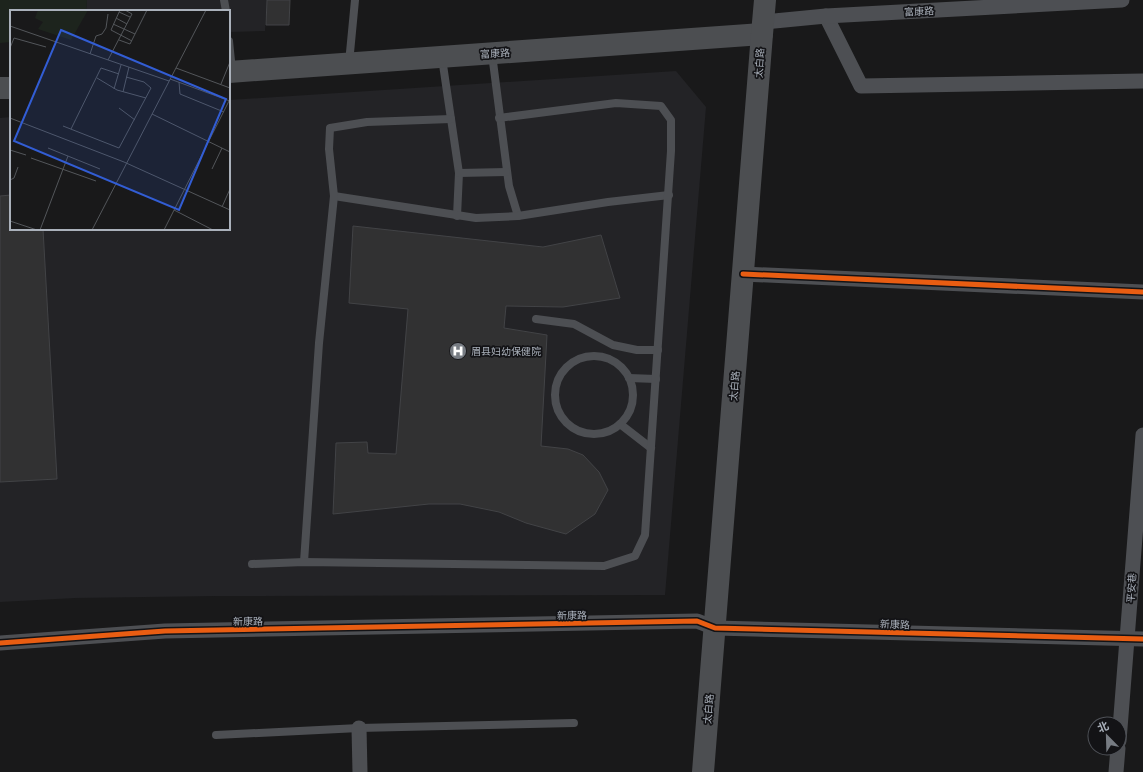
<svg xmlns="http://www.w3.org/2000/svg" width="1143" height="772" font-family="Rubik,'Noto Sans SC',sans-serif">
	<rect width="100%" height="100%" fill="#19191a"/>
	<!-- built -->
	<g fill="#232326">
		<path d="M 87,0 L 267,0 L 265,31 L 229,32 L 229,11 L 86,11 Z"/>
		<path d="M 676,71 L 706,107 L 665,595 L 216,596 L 75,598 L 0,602 L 0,118 L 11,117 L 11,229 L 229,229 L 229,100 Z"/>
	</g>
	<!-- green -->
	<path fill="#1d241d" d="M 0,0 L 87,0 L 86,11 L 11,11 L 11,42 L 0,43 Z"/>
	<!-- building -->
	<g fill="#313132" stroke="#424346">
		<path d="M 267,0 L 290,0 L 289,25 L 266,25 Z"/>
		<path d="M 11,195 L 11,229 L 43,229 L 57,479 L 0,482 L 0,196 Z"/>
		<path d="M 353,226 L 543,247 L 601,235 L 620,298 L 563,307 L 506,306 L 504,328 L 547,335 L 541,446 L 568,449 L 583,455 L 599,472 L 608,490 L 595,514 L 566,534 L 526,523 L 499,512 L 460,504 L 429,504 L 333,514 L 336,443 L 367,442 L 368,453 L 396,454 L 408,309 L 349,303 Z"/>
	</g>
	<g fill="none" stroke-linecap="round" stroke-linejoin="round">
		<!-- lane -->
		<g stroke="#4d4f53" stroke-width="8">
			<path d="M 224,0 L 226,11"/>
			<path d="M 229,41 L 232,71"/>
			<path d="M 492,54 L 509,186 L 518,216"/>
			<path d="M 442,58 L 459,173 L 457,216"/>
			<path d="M 349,63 L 355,0"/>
			<path d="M 459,173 L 506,172"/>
			<path d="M 334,196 L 476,218 L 518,216 L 608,202 L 669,195"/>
			<path d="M 536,319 L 574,324 L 613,345 L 637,350 L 658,350"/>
			<circle cx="594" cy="395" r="39"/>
			<path d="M 629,378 L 656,379"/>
			<path d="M 620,424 L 651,448"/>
			<path d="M 304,562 L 319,343 L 334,196 L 329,149 L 330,128 L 367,122 L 451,119"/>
			<path d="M 252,564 L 304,562 L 604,566 L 635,556 L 645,535 L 671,151 L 671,120 L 661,106 L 616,103 L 499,118"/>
			<path d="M 216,735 L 359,728 L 574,723"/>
		</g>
		<!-- street -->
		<g stroke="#4d4f53" stroke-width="15">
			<path d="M 826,16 L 861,86 L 1143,81"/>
			<path d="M 764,22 L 826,16 L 1122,0"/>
			<path d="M 743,274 L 1143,292"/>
			<path d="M 0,643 L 165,631 L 697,621 L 715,628 L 1143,639"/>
			<path d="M 359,728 L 360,772"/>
			<path d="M 1119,741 L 1143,435"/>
			<path d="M 1116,772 L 1118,748"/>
		</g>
		<!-- secondary -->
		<g stroke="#4c4e51" stroke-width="22">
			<path d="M 229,72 L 762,34"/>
			<path d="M 0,88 L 11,88"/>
			<path d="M 703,772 L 762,34 L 765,0"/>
		</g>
		<!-- cycleway casing -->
		<g stroke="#131316" stroke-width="8">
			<g id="cycleway">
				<path d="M 743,274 L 1143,292"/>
				<path d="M 0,643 L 165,631 L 697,621 L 715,628 L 1143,639"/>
			</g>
		</g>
		<!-- cycleway -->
		<use href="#cycleway" stroke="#e95d12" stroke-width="5"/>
	</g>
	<!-- icons -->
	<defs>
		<g id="hospital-disc" transform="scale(0.9)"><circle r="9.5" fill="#777c83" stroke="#131316"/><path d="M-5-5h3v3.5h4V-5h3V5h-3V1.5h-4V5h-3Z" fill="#fff"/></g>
	</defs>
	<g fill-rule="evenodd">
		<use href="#hospital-disc" x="458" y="351"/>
	</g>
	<g text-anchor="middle" stroke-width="3.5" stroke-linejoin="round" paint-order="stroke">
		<!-- street labels -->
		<g font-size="10" fill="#aab1bb" stroke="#131316">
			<text transform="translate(919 11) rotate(-3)" y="4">富康路</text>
			<text transform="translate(495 53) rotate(-4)" y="4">富康路</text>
			<text transform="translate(759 63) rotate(-86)" y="4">太白路</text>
			<text transform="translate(734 386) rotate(-85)" y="4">太白路</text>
			<text transform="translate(1131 588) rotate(-86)" y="4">平安巷</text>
			<text transform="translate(572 615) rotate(-1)" y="4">新康路</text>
			<text transform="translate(248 621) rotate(-1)" y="4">新康路</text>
			<text transform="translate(895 624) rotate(2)" y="4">新康路</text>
			<text transform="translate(708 709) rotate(-85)" y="4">太白路</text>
		</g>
		<!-- poi labels -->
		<g font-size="10" fill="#aab1bb" stroke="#131316" text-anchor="start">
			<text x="471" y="355">眉县妇幼保健院</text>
		</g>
	</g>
	<!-- overview -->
	<g transform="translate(10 10)">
		<rect width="220" height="220" fill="#19191a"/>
		<path d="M 28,0 L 78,0 L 61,30 L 28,19 L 33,12 L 25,8 Z" fill="#1d241d"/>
		<path fill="none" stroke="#53565a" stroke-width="1" d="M 110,0 L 101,20 L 122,31M 109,2 L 120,7M 106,8 L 117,14M 103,14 L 125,24M 0,16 L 159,71M 109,30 L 120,34 L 137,0M 0,38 L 4,28 L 36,37M 80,44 L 86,26 L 92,24 L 96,18 L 98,4M 98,50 L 122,4 L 115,0M 166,58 L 220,78M 87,68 L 107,80 L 136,88M 160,69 L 220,91M 169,72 L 170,84 L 214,102M 211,74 L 220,52M 104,79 L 111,55M 113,82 L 119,57M 109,98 L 125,110M 142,104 L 220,142M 0,108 L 114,152 L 220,200M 53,116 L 109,138 L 141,78 L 134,72 L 116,67M 61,119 L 91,58 L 109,64M 38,138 L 90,159M 0,140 L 16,145M 21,148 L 86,171M 202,159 L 212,138M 0,170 L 4,168 L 8,157M 212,197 L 220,179M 164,200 L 203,220M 0,211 L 27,220M 30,220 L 58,146M 82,220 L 196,0M 154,220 L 220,89"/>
		<path fill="#325dd4" fill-opacity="0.15" stroke="#325dd4" stroke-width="2" d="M 51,20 L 216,89 L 169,200 L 4,131 Z"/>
		<rect width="220" height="220" fill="none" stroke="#aab1bb" stroke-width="2"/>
	</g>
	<!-- north arrow -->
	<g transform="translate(1107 736) rotate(337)"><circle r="19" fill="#131316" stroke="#4f5258"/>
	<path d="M0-3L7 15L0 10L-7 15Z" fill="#777c83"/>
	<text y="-6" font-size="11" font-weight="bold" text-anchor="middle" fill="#aab1bb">北</text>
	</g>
</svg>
